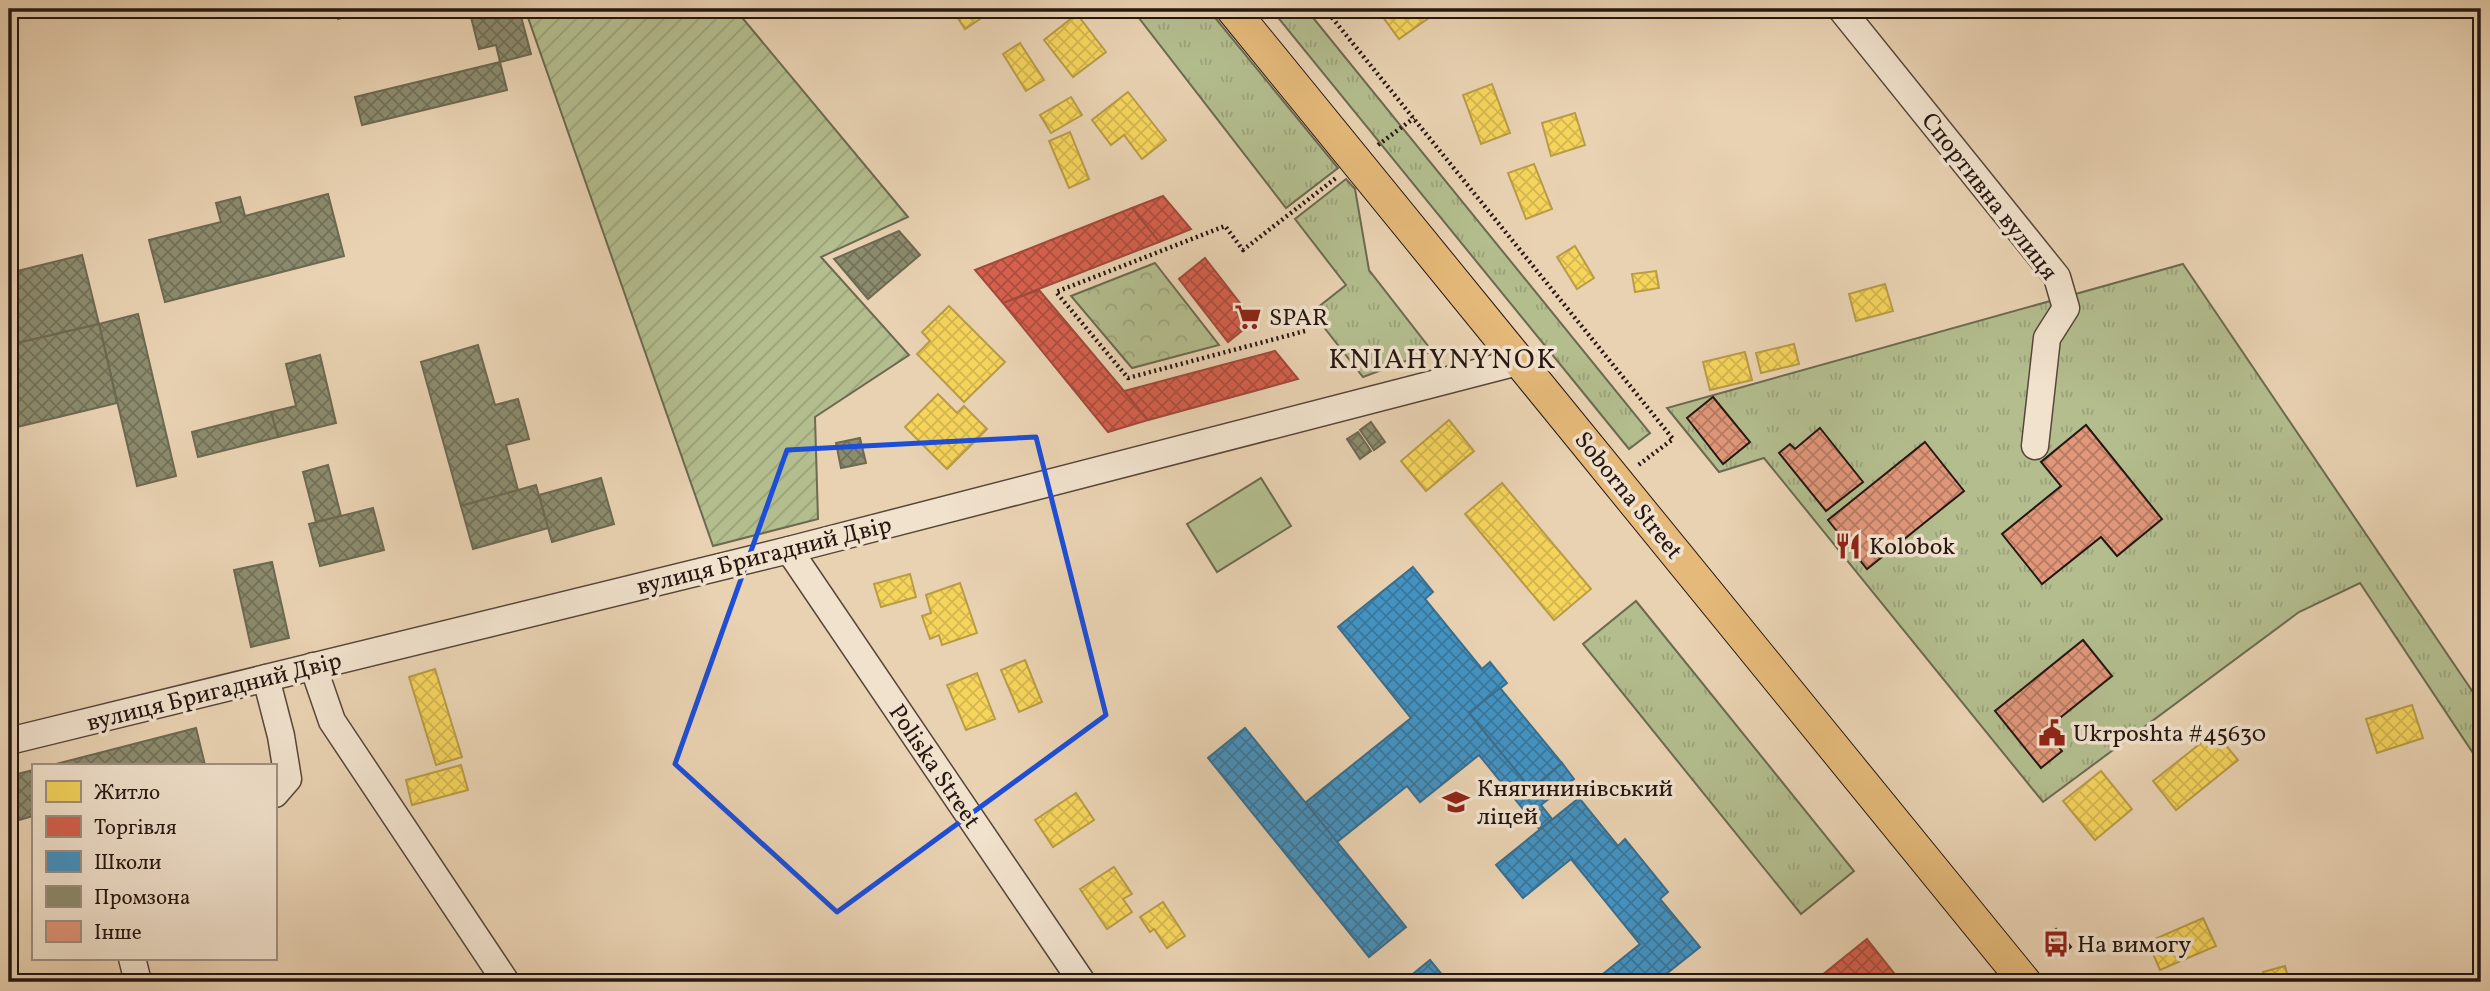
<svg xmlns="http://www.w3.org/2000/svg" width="2490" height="991" font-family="Vollkorn,serif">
	<defs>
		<pattern id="grass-tufts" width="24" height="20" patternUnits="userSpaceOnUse" patternTransform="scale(1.75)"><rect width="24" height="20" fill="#b3bd8e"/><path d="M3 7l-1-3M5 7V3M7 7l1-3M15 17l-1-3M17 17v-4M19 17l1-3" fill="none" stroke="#9aa279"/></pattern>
		<pattern id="forest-crowns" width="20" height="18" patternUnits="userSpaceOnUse" patternTransform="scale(1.75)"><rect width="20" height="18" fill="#b3bd8e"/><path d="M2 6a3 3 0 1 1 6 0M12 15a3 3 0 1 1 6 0" fill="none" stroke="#9aa279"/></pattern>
		<pattern id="garden-furrows" width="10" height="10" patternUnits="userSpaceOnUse" patternTransform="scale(1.75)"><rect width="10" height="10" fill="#b3bd8e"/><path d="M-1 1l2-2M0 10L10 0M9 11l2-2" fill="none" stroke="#9aa279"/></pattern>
		<pattern id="homes-cross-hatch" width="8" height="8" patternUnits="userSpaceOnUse" patternTransform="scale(1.75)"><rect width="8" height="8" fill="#f6d55c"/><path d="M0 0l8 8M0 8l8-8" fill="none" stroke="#d3b64f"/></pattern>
		<pattern id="shops-cross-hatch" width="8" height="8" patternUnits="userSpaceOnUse" patternTransform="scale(1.75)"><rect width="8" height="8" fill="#d6604d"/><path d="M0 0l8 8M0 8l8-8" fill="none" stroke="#ad4e3f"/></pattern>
		<pattern id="schools-cross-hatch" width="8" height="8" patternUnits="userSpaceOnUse" patternTransform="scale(1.75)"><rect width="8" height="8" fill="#4393c3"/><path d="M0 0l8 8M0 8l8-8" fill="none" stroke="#38779d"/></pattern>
		<pattern id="industry-cross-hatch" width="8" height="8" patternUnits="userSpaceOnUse" patternTransform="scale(1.75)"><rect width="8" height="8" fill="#8c8c6e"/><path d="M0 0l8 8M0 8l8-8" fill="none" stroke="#727159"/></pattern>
		<pattern id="building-cross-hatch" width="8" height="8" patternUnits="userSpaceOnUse" patternTransform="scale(1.75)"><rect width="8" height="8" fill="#e1977a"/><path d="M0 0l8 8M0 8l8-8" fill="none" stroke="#b67a63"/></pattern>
	</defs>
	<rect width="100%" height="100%" fill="#e9d2b2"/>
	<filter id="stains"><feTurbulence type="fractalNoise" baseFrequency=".00286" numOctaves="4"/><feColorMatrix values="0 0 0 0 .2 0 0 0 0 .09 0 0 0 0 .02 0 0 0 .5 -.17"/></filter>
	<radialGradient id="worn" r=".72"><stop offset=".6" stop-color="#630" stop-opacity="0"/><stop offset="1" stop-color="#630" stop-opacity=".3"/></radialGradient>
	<!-- grass -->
	<g fill="url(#grass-tufts)" stroke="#6c6a50" stroke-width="2">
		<path d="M 1132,9 L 1208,9 L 1338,168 L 1286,208 Z"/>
		<path d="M 1271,9 L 1306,9 L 1650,433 L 1629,449 Z"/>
		<path d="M 1346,179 L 1355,189 L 1369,270 L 1432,351 L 1363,377 L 1312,312 L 1346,285 L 1295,219 Z"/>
		<path d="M 2183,264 L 2481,704 L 2481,732 L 2475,756 L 2360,583 L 2299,612 L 2043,802 L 1764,458 L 1719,472 L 1667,408 Z"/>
		<path d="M 1636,601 L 1854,871 L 1801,914 L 1583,644 Z"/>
	</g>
	<!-- forest -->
	<path fill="url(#forest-crowns)" stroke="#6c6a50" stroke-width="2" d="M 1155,263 L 1219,345 L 1132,368 L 1071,296 Z"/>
	<!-- garden -->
	<g fill="url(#garden-furrows)" stroke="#6c6a50" stroke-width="2">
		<path d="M 335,9 L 372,9 L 338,19 Z"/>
		<path d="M 525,9 L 735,9 L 908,217 L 821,257 L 909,355 L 815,417 L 818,519 L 713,546 Z"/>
	</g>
	<!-- pitch -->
	<path fill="#b3bd8e" stroke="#6c6a50" stroke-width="2" d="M 1261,478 L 1291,526 L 1217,572 L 1187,524 Z"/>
	<!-- homes -->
	<g fill="url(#homes-cross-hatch)" stroke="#b89c46" stroke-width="2">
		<path d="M 952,9 L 974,9 L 980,19 L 965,29 Z"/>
		<path d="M 1377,9 L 1429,9 L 1433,15 L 1399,39 Z"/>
		<path d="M 1077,14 L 1106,52 L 1073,77 L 1044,40 Z"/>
		<path d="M 1020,43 L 1044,80 L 1026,91 L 1003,54 Z"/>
		<path d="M 1492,84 L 1510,133 L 1481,144 L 1463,95 Z"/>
		<path d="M 1128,92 L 1166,140 L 1142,159 L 1124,135 L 1111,145 L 1092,120 Z"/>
		<path d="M 1071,97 L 1082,115 L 1051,133 L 1040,115 Z"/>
		<path d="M 1575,113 L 1585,145 L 1551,156 L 1542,123 Z"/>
		<path d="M 1070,132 L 1089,179 L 1069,188 L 1049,141 Z"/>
		<path d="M 1534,164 L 1552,209 L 1526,219 L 1508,173 Z"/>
		<path d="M 1575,246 L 1594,278 L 1577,289 L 1557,257 Z"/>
		<path d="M 1656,271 L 1659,288 L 1635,292 L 1632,274 Z"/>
		<path d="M 1885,284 L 1893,311 L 1856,321 L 1849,294 Z"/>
		<path d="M 949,306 L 1005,362 L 964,402 L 917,354 L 930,341 L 922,332 Z"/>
		<path d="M 1794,344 L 1799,364 L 1761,373 L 1756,353 Z"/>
		<path d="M 1745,352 L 1752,380 L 1710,390 L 1703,362 Z"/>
		<path d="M 938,394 L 957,413 L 964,406 L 987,429 L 947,469 L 905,427 Z"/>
		<path d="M 1449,420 L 1474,451 L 1426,491 L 1401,461 Z"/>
		<path d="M 1502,483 L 1591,589 L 1554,620 L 1465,514 Z"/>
		<path d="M 910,574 L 916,597 L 881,607 L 874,584 Z"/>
		<path d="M 960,583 L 977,633 L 942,645 L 939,635 L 930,639 L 922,616 L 931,613 L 926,595 Z"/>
		<path d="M 1025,660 L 1042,702 L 1019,712 L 1001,670 Z"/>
		<path d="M 435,669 L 462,757 L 436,765 L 409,677 Z"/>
		<path d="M 977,673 L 995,719 L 966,730 L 947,685 Z"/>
		<path d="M 2412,705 L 2423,738 L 2377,753 L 2366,719 Z"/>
		<path d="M 2215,732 L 2238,760 L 2176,810 L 2153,781 Z"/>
		<path d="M 461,765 L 468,790 L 412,805 L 406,780 Z"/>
		<path d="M 2101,771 L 2132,809 L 2095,840 L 2063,801 Z"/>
		<path d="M 1076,793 L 1094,820 L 1053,847 L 1035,820 Z"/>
		<path d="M 1114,867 L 1132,894 L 1123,899 L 1132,912 L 1107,929 L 1080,889 Z"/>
		<path d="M 1163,902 L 1185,936 L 1167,948 L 1154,929 L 1150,932 L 1140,917 Z"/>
		<path d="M 2203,918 L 2216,946 L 2160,970 L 2148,942 Z"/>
		<path d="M 2285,966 L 2289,982 L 2266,982 L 2263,972 Z"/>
	</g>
	<!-- shops -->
	<g fill="url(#shops-cross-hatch)" stroke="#a14a3b" stroke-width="2">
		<path d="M 1163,196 L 1191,229 L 1159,242 L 1132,208 Z"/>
		<path d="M 1132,208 L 1159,242 L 1003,303 L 975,270 Z"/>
		<path d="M 1205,258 L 1254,321 L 1228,342 L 1179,279 Z"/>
		<path d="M 1039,290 L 1124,391 L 1148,420 L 1108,432 L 1003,303 Z"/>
		<path d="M 1275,351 L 1298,379 L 1148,420 L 1124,391 Z"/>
		<path d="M 1867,939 L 1901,982 L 1820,982 L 1817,979 Z"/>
	</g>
	<!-- schools -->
	<g fill="url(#schools-cross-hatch)" stroke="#3a6e8e" stroke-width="2">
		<path d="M 1413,567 L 1433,592 L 1425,599 L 1482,669 L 1490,662 L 1507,683 L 1469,713 L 1531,789 L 1562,763 L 1574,779 L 1541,805 L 1552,819 L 1540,830 L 1479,755 L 1420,802 L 1407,786 L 1337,842 L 1305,803 L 1411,718 L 1338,627 Z"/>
		<path d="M 1500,688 L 1562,763 L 1531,789 L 1469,713 Z"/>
		<path d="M 1245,728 L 1406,927 L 1369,957 L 1208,758 Z"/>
		<path d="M 1579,798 L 1618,846 L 1625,839 L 1668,892 L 1660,899 L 1700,947 L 1656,982 L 1593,982 L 1640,944 L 1571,859 L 1523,898 L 1496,865 Z"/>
		<path d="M 1430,960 L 1448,982 L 1403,982 Z"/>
	</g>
	<!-- industry -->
	<g fill="url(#industry-cross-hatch)" stroke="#6d6952" stroke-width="2">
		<path d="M 469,9 L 519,9 L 531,54 L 500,62 L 496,45 L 479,49 Z"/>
		<path d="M 500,62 L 507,90 L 362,125 L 355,97 Z"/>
		<path d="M 328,194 L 344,256 L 165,302 L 149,240 L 221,222 L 216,203 L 240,197 L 245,216 Z"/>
		<path d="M 899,231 L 920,255 L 868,299 L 834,259 Z"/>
		<path d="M 82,255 L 99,324 L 9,345 L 9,273 Z"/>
		<path d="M 138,314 L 176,476 L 137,486 L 99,324 Z"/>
		<path d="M 99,324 L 117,403 L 9,429 L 9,345 Z"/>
		<path d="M 478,345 L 495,405 L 518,399 L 529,439 L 506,445 L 518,490 L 461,506 L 421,362 Z"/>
		<path d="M 320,355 L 336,423 L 278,437 L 271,412 L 296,406 L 286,364 Z"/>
		<path d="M 271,412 L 278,437 L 198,457 L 192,432 Z"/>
		<path d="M 1371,422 L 1385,442 L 1374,450 L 1360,430 Z"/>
		<path d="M 1358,432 L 1371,451 L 1360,459 L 1347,439 Z"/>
		<path d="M 860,438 L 866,463 L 841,468 L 836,443 Z"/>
		<path d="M 328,465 L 341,516 L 316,522 L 303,472 Z"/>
		<path d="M 601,478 L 614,524 L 552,542 L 539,495 Z"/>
		<path d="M 536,485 L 548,528 L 473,549 L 461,506 Z"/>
		<path d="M 373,508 L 384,550 L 320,566 L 309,524 Z"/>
		<path d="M 272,562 L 289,638 L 251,647 L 234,570 Z"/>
		<path d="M 196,728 L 205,765 L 52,765 Z"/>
		<path d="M 33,770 L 33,816 L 9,823 L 9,776 Z"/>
		<path d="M 9,938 L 20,982 L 9,982 Z"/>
	</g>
	<!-- building -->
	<g fill="url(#building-cross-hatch)" stroke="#261712" stroke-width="2">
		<path d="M 1713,397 L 1750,442 L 1723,464 L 1687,418 Z"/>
		<path d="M 2086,425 L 2162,519 L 2117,556 L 2101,537 L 2042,584 L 2002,534 L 2061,486 L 2041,462 Z"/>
		<path d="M 1820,428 L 1863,482 L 1826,511 L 1779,453 L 1790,444 L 1795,449 Z"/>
		<path d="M 1925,442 L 1964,491 L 1867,569 L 1828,520 Z"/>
		<path d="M 2083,640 L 2112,676 L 2045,730 L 2062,751 L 2041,768 L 1995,711 Z"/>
		<path d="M 2056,929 L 2071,947 L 2064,953 L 2048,936 Z"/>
	</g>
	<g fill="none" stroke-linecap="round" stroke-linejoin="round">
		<!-- minor casing -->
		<g stroke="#57463a" stroke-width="29">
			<g id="minor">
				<path d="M 1841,9 L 2057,277 L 2066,308 L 2047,338 L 2035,446"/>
				<path d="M 789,550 L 1082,982"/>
				<path d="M 313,666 L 332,721 L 506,982"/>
				<path d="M 266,678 L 281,736 L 288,779 L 275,794"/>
				<path d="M 9,741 L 789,550 L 1518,362"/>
				<path d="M 132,958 L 138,982"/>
			</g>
		</g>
		<!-- major casing -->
		<g stroke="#261712" stroke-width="34">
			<path id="major" d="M 1232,9 L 2025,982"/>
		</g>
		<!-- path -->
		<g stroke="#261712" stroke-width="4.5" stroke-dasharray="2 3.5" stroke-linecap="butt">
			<path d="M 1325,9 L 1673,439 L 1637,466"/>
			<path d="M 1378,145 L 1414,118"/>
			<path d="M 1305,331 L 1128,378 L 1056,292 L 1225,226 L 1243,250 L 1336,178"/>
		</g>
		<!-- minor -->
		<use href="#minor" stroke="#f1e2cd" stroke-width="26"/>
		<!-- major -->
		<use href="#major" stroke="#e4b979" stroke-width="32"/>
	</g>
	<!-- marked area -->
	<path fill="none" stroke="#1d4ed8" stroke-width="5" stroke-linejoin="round" d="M 1036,437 L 1106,715 L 837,912 L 675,764 L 787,450 Z"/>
	<!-- icons -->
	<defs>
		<g id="supermarket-bare" transform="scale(2.1)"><path d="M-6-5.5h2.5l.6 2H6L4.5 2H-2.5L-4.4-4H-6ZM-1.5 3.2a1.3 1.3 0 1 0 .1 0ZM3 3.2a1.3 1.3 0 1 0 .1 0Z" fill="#8f2418" stroke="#f1e2cd" stroke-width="2.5" paint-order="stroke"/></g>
		<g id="restaurant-bare" transform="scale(2.1)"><path d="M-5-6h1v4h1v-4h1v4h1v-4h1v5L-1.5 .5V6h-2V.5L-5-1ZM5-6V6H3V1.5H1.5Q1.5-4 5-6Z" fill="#8f2418" stroke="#f1e2cd" stroke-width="2.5" paint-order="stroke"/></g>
		<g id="civic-bare" transform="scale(2.1)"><path d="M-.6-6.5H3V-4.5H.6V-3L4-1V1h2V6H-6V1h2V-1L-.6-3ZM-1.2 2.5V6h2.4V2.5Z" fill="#8f2418" stroke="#f1e2cd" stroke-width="2.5" paint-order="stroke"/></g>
		<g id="school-bare" transform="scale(2.1)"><path d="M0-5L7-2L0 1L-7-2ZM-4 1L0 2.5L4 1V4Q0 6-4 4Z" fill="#8f2418" stroke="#f1e2cd" stroke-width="2.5" paint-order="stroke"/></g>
		<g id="bus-bare" transform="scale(2.1)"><path d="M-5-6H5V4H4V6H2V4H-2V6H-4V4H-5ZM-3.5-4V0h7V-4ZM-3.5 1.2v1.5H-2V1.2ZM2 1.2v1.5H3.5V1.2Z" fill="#8f2418" stroke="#f1e2cd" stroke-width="2.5" paint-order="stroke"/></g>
	</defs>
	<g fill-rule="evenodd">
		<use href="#supermarket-bare" x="1248" y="317"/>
		<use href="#restaurant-bare" x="1848" y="546"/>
		<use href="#civic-bare" x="2052" y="733"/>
		<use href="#school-bare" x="1456" y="802"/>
		<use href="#bus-bare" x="2056" y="944"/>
	</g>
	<g text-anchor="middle" stroke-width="7" stroke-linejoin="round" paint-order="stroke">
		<!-- street labels -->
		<g font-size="24" fill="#261712" stroke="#f1e2cd">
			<text transform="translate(1990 196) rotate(52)" y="8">Спортивна вулиця</text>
			<text transform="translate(1629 495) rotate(51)" y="8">Soborna Street</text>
			<text transform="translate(764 555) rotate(-14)" y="8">вулиця Бригадний Двір</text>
			<text transform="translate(214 691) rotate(-14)" y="8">вулиця Бригадний Двір</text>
			<text transform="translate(935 766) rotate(56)" y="8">Poliska Street</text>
		</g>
		<!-- poi labels -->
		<g font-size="24" fill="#261712" stroke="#f1e2cd" text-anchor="start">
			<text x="1269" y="325">SPAR</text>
			<text x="1869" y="554">Kolobok</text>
			<text x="2073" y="741">Ukrposhta #45630</text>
			<text x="1477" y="796">Княгининівський<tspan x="1477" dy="28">ліцей</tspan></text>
			<text x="2077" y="952">На вимогу</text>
		</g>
		<!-- quarter labels -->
		<g font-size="28" letter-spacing="2" fill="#261712" stroke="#f1e2cd">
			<text x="1443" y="368">KNIAHYNYNOK</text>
		</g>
	</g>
	<!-- margin -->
	<rect width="2490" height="991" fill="none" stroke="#e9d2b2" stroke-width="35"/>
	<rect x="10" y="10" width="2469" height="970" fill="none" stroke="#261712" stroke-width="3.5"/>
	<rect x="18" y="18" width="2455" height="956" fill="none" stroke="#261712" stroke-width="2"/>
	<!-- legend -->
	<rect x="32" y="764" width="245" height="196" fill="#f1e2cd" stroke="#a09182" stroke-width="2"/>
	<rect x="46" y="781" width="35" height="21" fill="#f6d55c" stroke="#a09182" stroke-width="2"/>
	<text x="94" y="799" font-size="21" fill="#261712">Житло</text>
	<rect x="46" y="816" width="35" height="21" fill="#d6604d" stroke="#a09182" stroke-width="2"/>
	<text x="94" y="834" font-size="21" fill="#261712">Торгівля</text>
	<rect x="46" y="851" width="35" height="21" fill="#4393c3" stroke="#a09182" stroke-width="2"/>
	<text x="94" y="869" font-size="21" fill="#261712">Школи</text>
	<rect x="46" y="886" width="35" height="21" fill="#8c8c6e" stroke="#a09182" stroke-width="2"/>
	<text x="94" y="904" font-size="21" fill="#261712">Промзона</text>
	<rect x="46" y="921" width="35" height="21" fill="#e1977a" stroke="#a09182" stroke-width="2"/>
	<text x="94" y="939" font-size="21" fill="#261712">Інше</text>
	<rect width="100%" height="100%" filter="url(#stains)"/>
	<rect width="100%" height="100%" fill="url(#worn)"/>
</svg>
